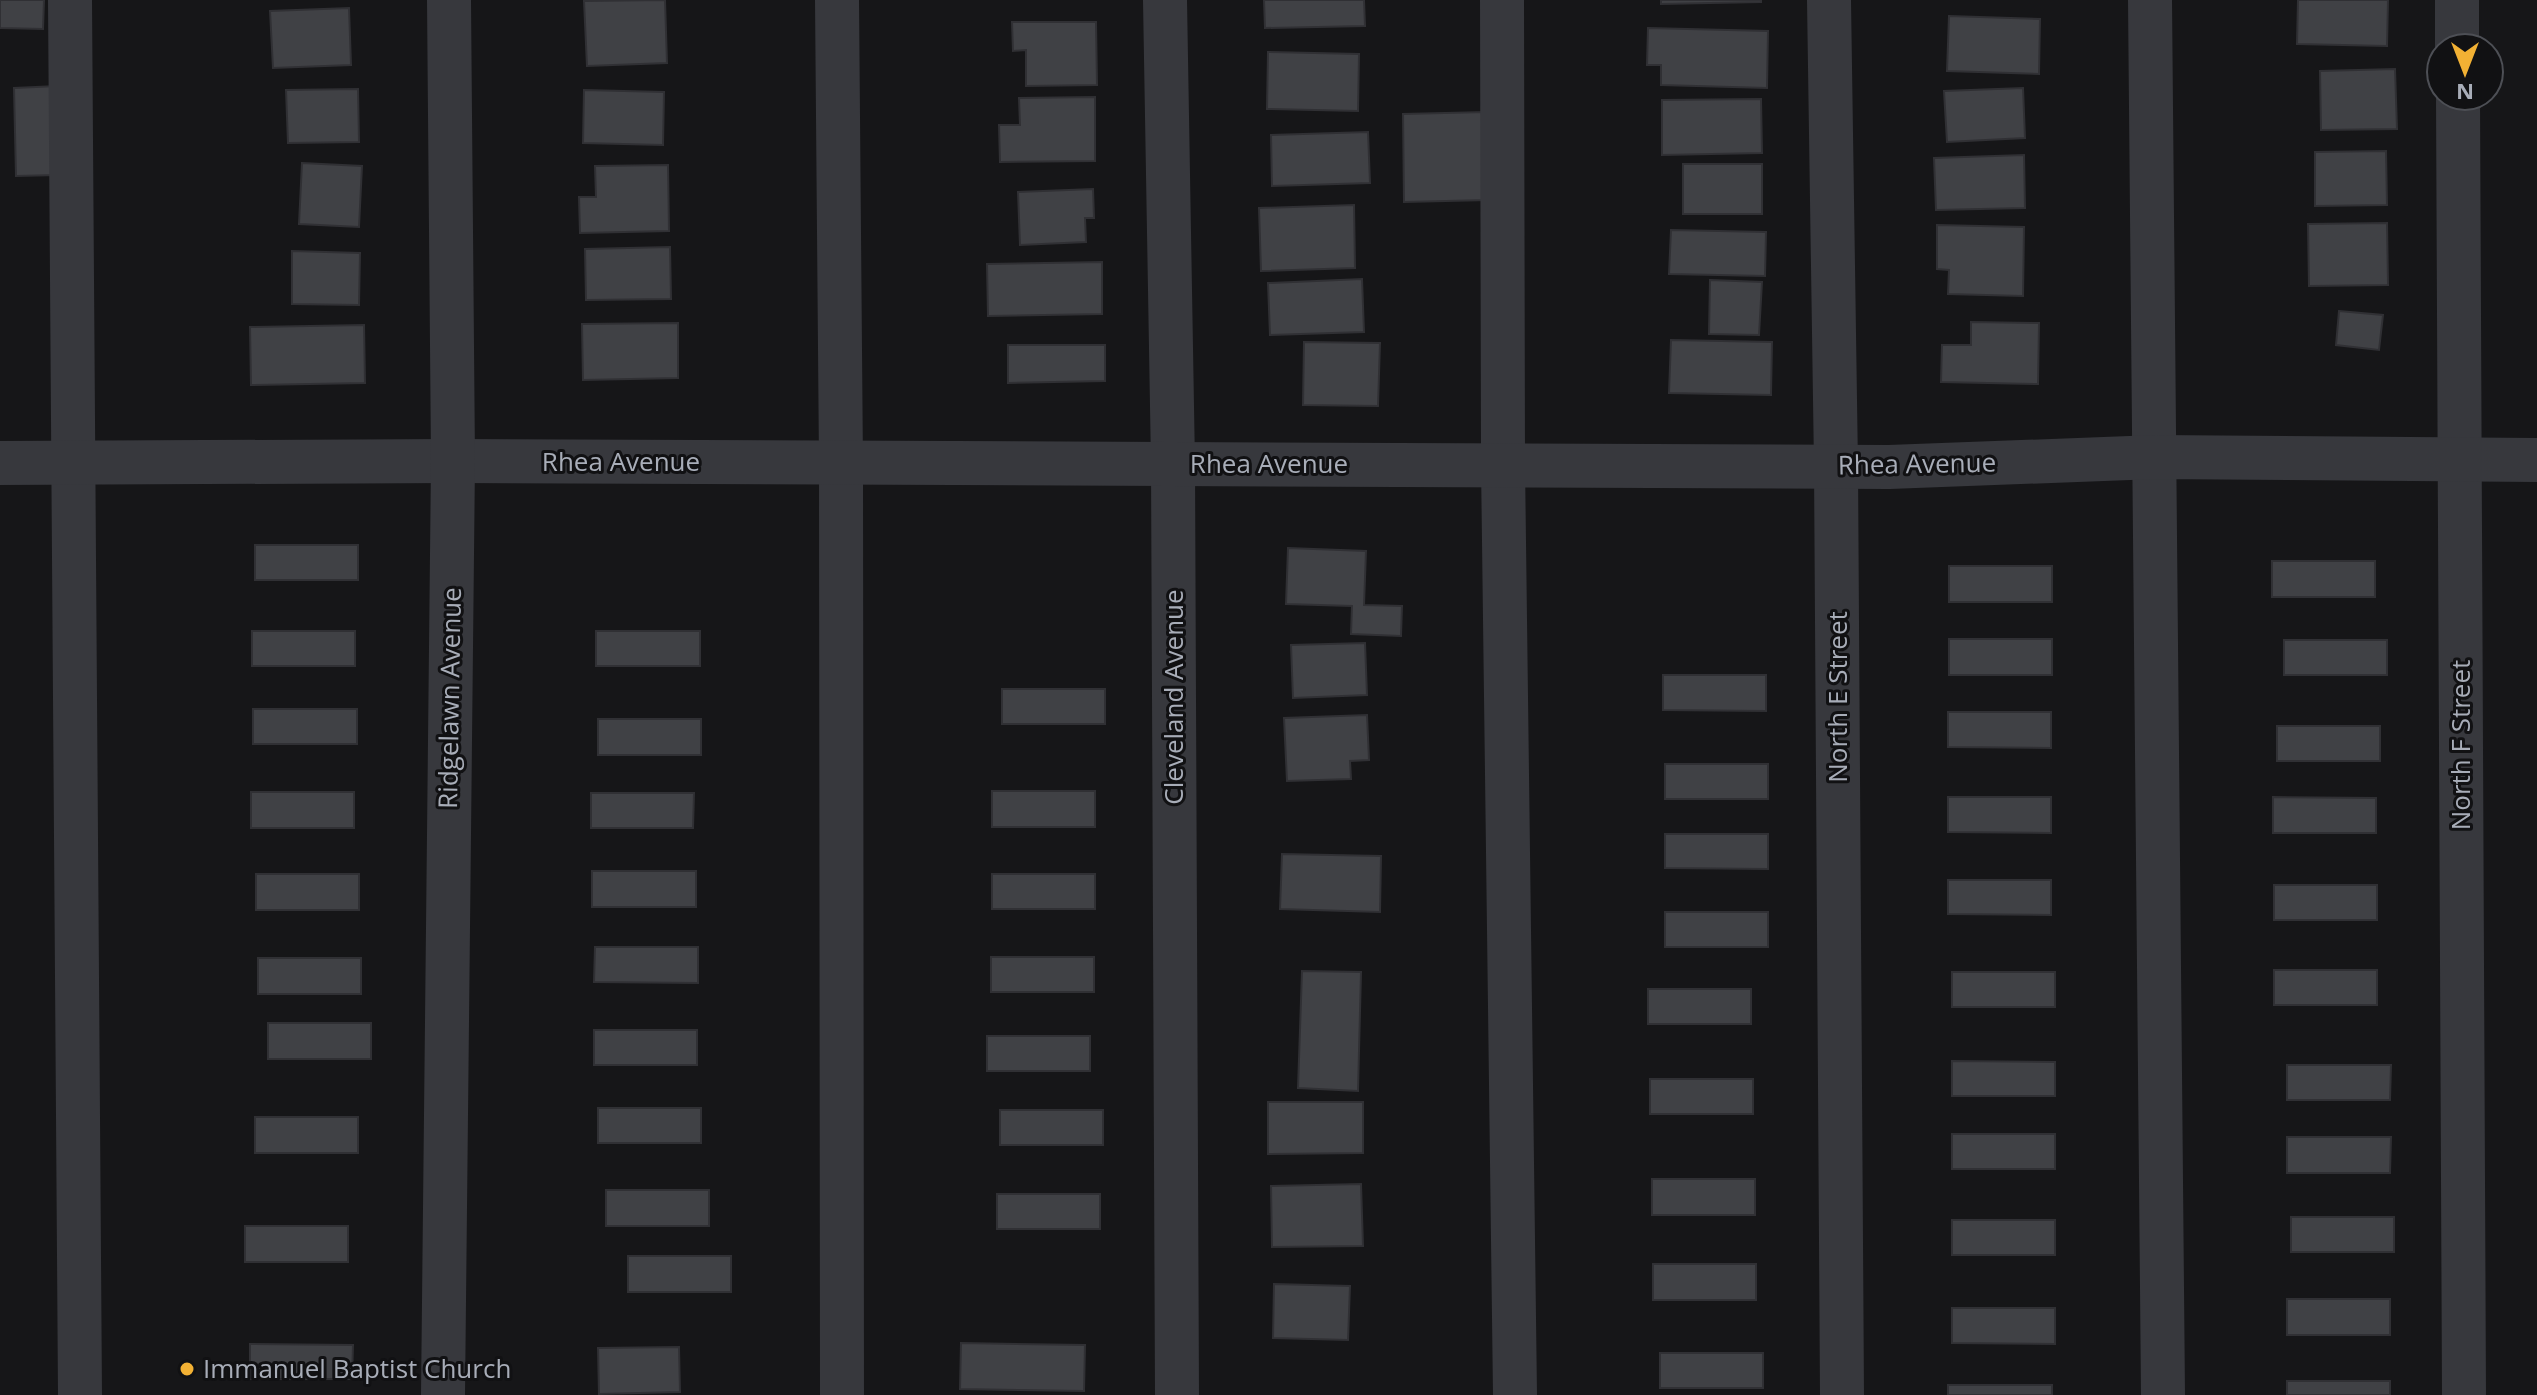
<svg xmlns="http://www.w3.org/2000/svg" width="2537" height="1395" font-family="'Open Sans',sans-serif">
	<rect width="100%" height="100%" fill="#161618"/>
	<!-- building -->
	<g fill="#404145" stroke="#303034" stroke-width="2">
		<path d="M 0,0 L 44,0 L 43,29 L 0,28 Z"/>
		<path d="M 665,0 L 667,63 L 587,66 L 584,1 Z"/>
		<path d="M 1264,0 L 1364,0 L 1365,26 L 1265,28 Z"/>
		<path d="M 1661,0 L 1761,0 L 1761,2 L 1661,4 Z"/>
		<path d="M 2298,0 L 2388,0 L 2387,46 L 2297,44 Z"/>
		<path d="M 349,8 L 351,65 L 273,68 L 270,11 Z"/>
		<path d="M 1949,16 L 2040,19 L 2039,74 L 1947,71 Z"/>
		<path d="M 1012,22 L 1096,22 L 1097,85 L 1026,86 L 1026,50 L 1013,51 Z"/>
		<path d="M 1648,28 L 1768,31 L 1767,88 L 1661,85 L 1661,65 L 1647,65 Z"/>
		<path d="M 1268,52 L 1359,54 L 1358,111 L 1267,109 Z"/>
		<path d="M 2395,69 L 2397,129 L 2321,130 L 2320,71 Z"/>
		<path d="M 57,86 L 58,175 L 16,176 L 14,88 Z"/>
		<path d="M 2023,88 L 2025,138 L 1947,142 L 1944,91 Z"/>
		<path d="M 358,89 L 359,142 L 288,143 L 286,90 Z"/>
		<path d="M 584,90 L 664,92 L 663,145 L 583,143 Z"/>
		<path d="M 1095,97 L 1095,161 L 1000,162 L 999,125 L 1020,125 L 1019,98 Z"/>
		<path d="M 1761,99 L 1762,153 L 1662,155 L 1662,100 Z"/>
		<path d="M 1486,112 L 1488,200 L 1404,202 L 1403,114 Z"/>
		<path d="M 1368,132 L 1370,183 L 1272,186 L 1271,135 Z"/>
		<path d="M 2386,151 L 2387,205 L 2315,206 L 2315,152 Z"/>
		<path d="M 2024,155 L 2025,208 L 1936,210 L 1934,158 Z"/>
		<path d="M 302,163 L 362,166 L 359,227 L 299,224 Z"/>
		<rect x="1683" y="164" width="79" height="50"/>
		<path d="M 668,165 L 669,231 L 580,233 L 579,197 L 596,197 L 595,166 Z"/>
		<path d="M 1093,189 L 1094,218 L 1085,218 L 1086,242 L 1020,245 L 1018,192 Z"/>
		<path d="M 1354,205 L 1355,268 L 1261,271 L 1259,208 Z"/>
		<path d="M 2387,223 L 2388,285 L 2309,286 L 2308,224 Z"/>
		<path d="M 1937,225 L 2024,227 L 2023,296 L 1948,294 L 1949,270 L 1937,269 Z"/>
		<path d="M 1671,230 L 1766,232 L 1765,276 L 1669,274 Z"/>
		<path d="M 670,247 L 671,299 L 586,300 L 585,249 Z"/>
		<path d="M 292,251 L 360,253 L 359,305 L 292,304 Z"/>
		<path d="M 1102,262 L 1102,314 L 988,316 L 987,264 Z"/>
		<path d="M 1362,279 L 1364,332 L 1270,335 L 1268,283 Z"/>
		<path d="M 1710,280 L 1762,282 L 1759,335 L 1709,334 Z"/>
		<path d="M 2339,311 L 2383,315 L 2379,350 L 2336,345 Z"/>
		<path d="M 1971,322 L 2039,323 L 2038,384 L 1941,382 L 1942,345 L 1971,345 Z"/>
		<path d="M 678,323 L 678,378 L 583,380 L 582,324 Z"/>
		<path d="M 364,325 L 365,383 L 251,385 L 250,327 Z"/>
		<path d="M 1671,340 L 1772,342 L 1771,395 L 1669,393 Z"/>
		<path d="M 1304,342 L 1380,343 L 1378,406 L 1303,405 Z"/>
		<path d="M 1008,345 L 1105,345 L 1105,381 L 1008,383 Z"/>
		<rect x="255" y="545" width="103" height="35"/>
		<path d="M 1288,548 L 1366,551 L 1364,605 L 1402,606 L 1401,636 L 1351,634 L 1352,606 L 1286,604 Z"/>
		<rect x="2272" y="561" width="103" height="36"/>
		<rect x="1949" y="566" width="103" height="36"/>
		<rect x="252" y="631" width="103" height="35"/>
		<rect x="596" y="631" width="104" height="35"/>
		<rect x="1949" y="639" width="103" height="36"/>
		<rect x="2284" y="640" width="103" height="35"/>
		<path d="M 1365,643 L 1367,695 L 1293,698 L 1291,645 Z"/>
		<path d="M 1663,675 L 1766,675 L 1766,711 L 1663,710 Z"/>
		<rect x="1002" y="689" width="103" height="35"/>
		<rect x="253" y="709" width="104" height="35"/>
		<path d="M 1948,712 L 2051,712 L 2051,748 L 1948,747 Z"/>
		<path d="M 1367,715 L 1369,760 L 1350,761 L 1351,779 L 1287,781 L 1284,718 Z"/>
		<rect x="598" y="719" width="103" height="36"/>
		<rect x="2277" y="726" width="103" height="35"/>
		<rect x="1665" y="764" width="103" height="35"/>
		<rect x="992" y="791" width="103" height="36"/>
		<rect x="251" y="792" width="103" height="36"/>
		<path d="M 591,793 L 694,793 L 693,828 L 591,828 Z"/>
		<path d="M 1948,797 L 2051,797 L 2051,833 L 1948,832 Z"/>
		<path d="M 2273,797 L 2376,798 L 2376,833 L 2273,833 Z"/>
		<path d="M 1665,834 L 1768,834 L 1768,869 L 1665,868 Z"/>
		<path d="M 1282,854 L 1381,856 L 1380,912 L 1280,909 Z"/>
		<rect x="592" y="871" width="104" height="36"/>
		<rect x="256" y="874" width="103" height="36"/>
		<rect x="992" y="874" width="103" height="35"/>
		<path d="M 1948,880 L 2051,880 L 2051,915 L 1948,914 Z"/>
		<rect x="2274" y="885" width="103" height="35"/>
		<rect x="1665" y="912" width="103" height="35"/>
		<path d="M 595,947 L 698,947 L 698,983 L 594,982 Z"/>
		<rect x="991" y="957" width="103" height="35"/>
		<rect x="258" y="958" width="103" height="36"/>
		<rect x="2274" y="970" width="103" height="35"/>
		<path d="M 1302,971 L 1361,972 L 1358,1091 L 1298,1088 Z"/>
		<rect x="1952" y="972" width="103" height="35"/>
		<rect x="1648" y="989" width="103" height="35"/>
		<rect x="268" y="1023" width="103" height="36"/>
		<rect x="594" y="1030" width="103" height="35"/>
		<rect x="987" y="1036" width="103" height="35"/>
		<path d="M 1952,1061 L 2055,1062 L 2055,1096 L 1952,1096 Z"/>
		<path d="M 2287,1065 L 2391,1065 L 2390,1100 L 2287,1100 Z"/>
		<rect x="1650" y="1079" width="103" height="35"/>
		<path d="M 1268,1102 L 1363,1102 L 1363,1153 L 1268,1154 Z"/>
		<rect x="598" y="1108" width="103" height="35"/>
		<rect x="1000" y="1110" width="103" height="35"/>
		<rect x="255" y="1117" width="103" height="36"/>
		<rect x="1952" y="1134" width="103" height="35"/>
		<path d="M 2287,1137 L 2391,1137 L 2390,1173 L 2287,1173 Z"/>
		<rect x="1652" y="1179" width="103" height="36"/>
		<path d="M 1361,1184 L 1363,1246 L 1272,1247 L 1271,1186 Z"/>
		<rect x="606" y="1190" width="103" height="36"/>
		<rect x="997" y="1194" width="103" height="35"/>
		<rect x="2291" y="1217" width="103" height="35"/>
		<rect x="1952" y="1220" width="103" height="35"/>
		<rect x="245" y="1226" width="103" height="36"/>
		<rect x="628" y="1256" width="103" height="36"/>
		<rect x="1653" y="1264" width="103" height="36"/>
		<path d="M 1274,1284 L 1350,1286 L 1348,1340 L 1273,1338 Z"/>
		<rect x="2287" y="1299" width="103" height="36"/>
		<path d="M 1952,1308 L 2055,1308 L 2055,1344 L 1952,1343 Z"/>
		<path d="M 961,1343 L 1085,1345 L 1084,1391 L 960,1389 Z"/>
		<path d="M 250,1344 L 353,1345 L 352,1379 L 250,1379 Z"/>
		<path d="M 679,1347 L 680,1392 L 599,1394 L 598,1348 Z"/>
		<rect x="1660" y="1353" width="103" height="35"/>
		<rect x="2287" y="1381" width="103" height="14"/>
		<rect x="1948" y="1385" width="104" height="10"/>
	</g>
	<g fill="none" stroke-linecap="round" stroke-linejoin="round">
		<!-- minor -->
		<g stroke="#37383d" stroke-width="44">
			<path d="M 70,0 L 80,1395"/>
			<path d="M 837,0 L 841,464 L 842,1395"/>
			<path d="M 1165,0 L 1173,464 L 1177,1395"/>
			<path d="M 1502,0 L 1503,464 L 1515,1395"/>
			<path d="M 1829,0 L 1836,466 L 1842,1395"/>
			<path d="M 2150,0 L 2163,1395"/>
			<path d="M 2457,0 L 2457,48"/>
			<path d="M 2458,96 L 2464,1395"/>
			<path d="M 0,463 L 453,461 L 1889,467 L 2156,457 L 2537,460"/>
			<path d="M 443,1395 L 453,461 L 449,0"/>
		</g>
	</g>
	<!-- markers -->
	<circle fill="#f2b134" stroke="#111113" stroke-width="3" cx="187" cy="1369" r="8"/>
	<g text-anchor="middle" stroke-width="6" stroke-linejoin="round" paint-order="stroke">
		<!-- street labels -->
		<g font-size="26" fill="#a8adb8" stroke="#111113">
			<text x="621" y="471">Rhea Avenue</text>
			<text x="1269" y="473">Rhea Avenue</text>
			<text transform="translate(1917 464) rotate(-1)" y="9">Rhea Avenue</text>
			<text transform="translate(1174 697) rotate(-90)" y="9">Cleveland Avenue</text>
			<text transform="translate(1838 697) rotate(-90)" y="9">North E Street</text>
			<text transform="translate(450 698) rotate(-89)" y="9">Ridgelawn Avenue</text>
			<text transform="translate(2461 745) rotate(-90)" y="9">North F Street</text>
		</g>
		<!-- poi labels -->
		<g font-size="26" fill="#a8adb8" stroke="#111113" text-anchor="start">
			<text x="203" y="1378">Immanuel Baptist Church</text>
		</g>
	</g>
	<!-- north arrow -->
	<g transform="translate(2465 72) rotate(180)"><circle r="38" fill="#111113" stroke="#4d4f55" stroke-width="2"/>
	<path d="M0-6L14 30L0 20L-14 30Z" fill="#f2b134"/>
	<text y="-12" font-size="22" font-weight="bold" text-anchor="middle" fill="#a8adb8">N</text>
	</g>
</svg>
